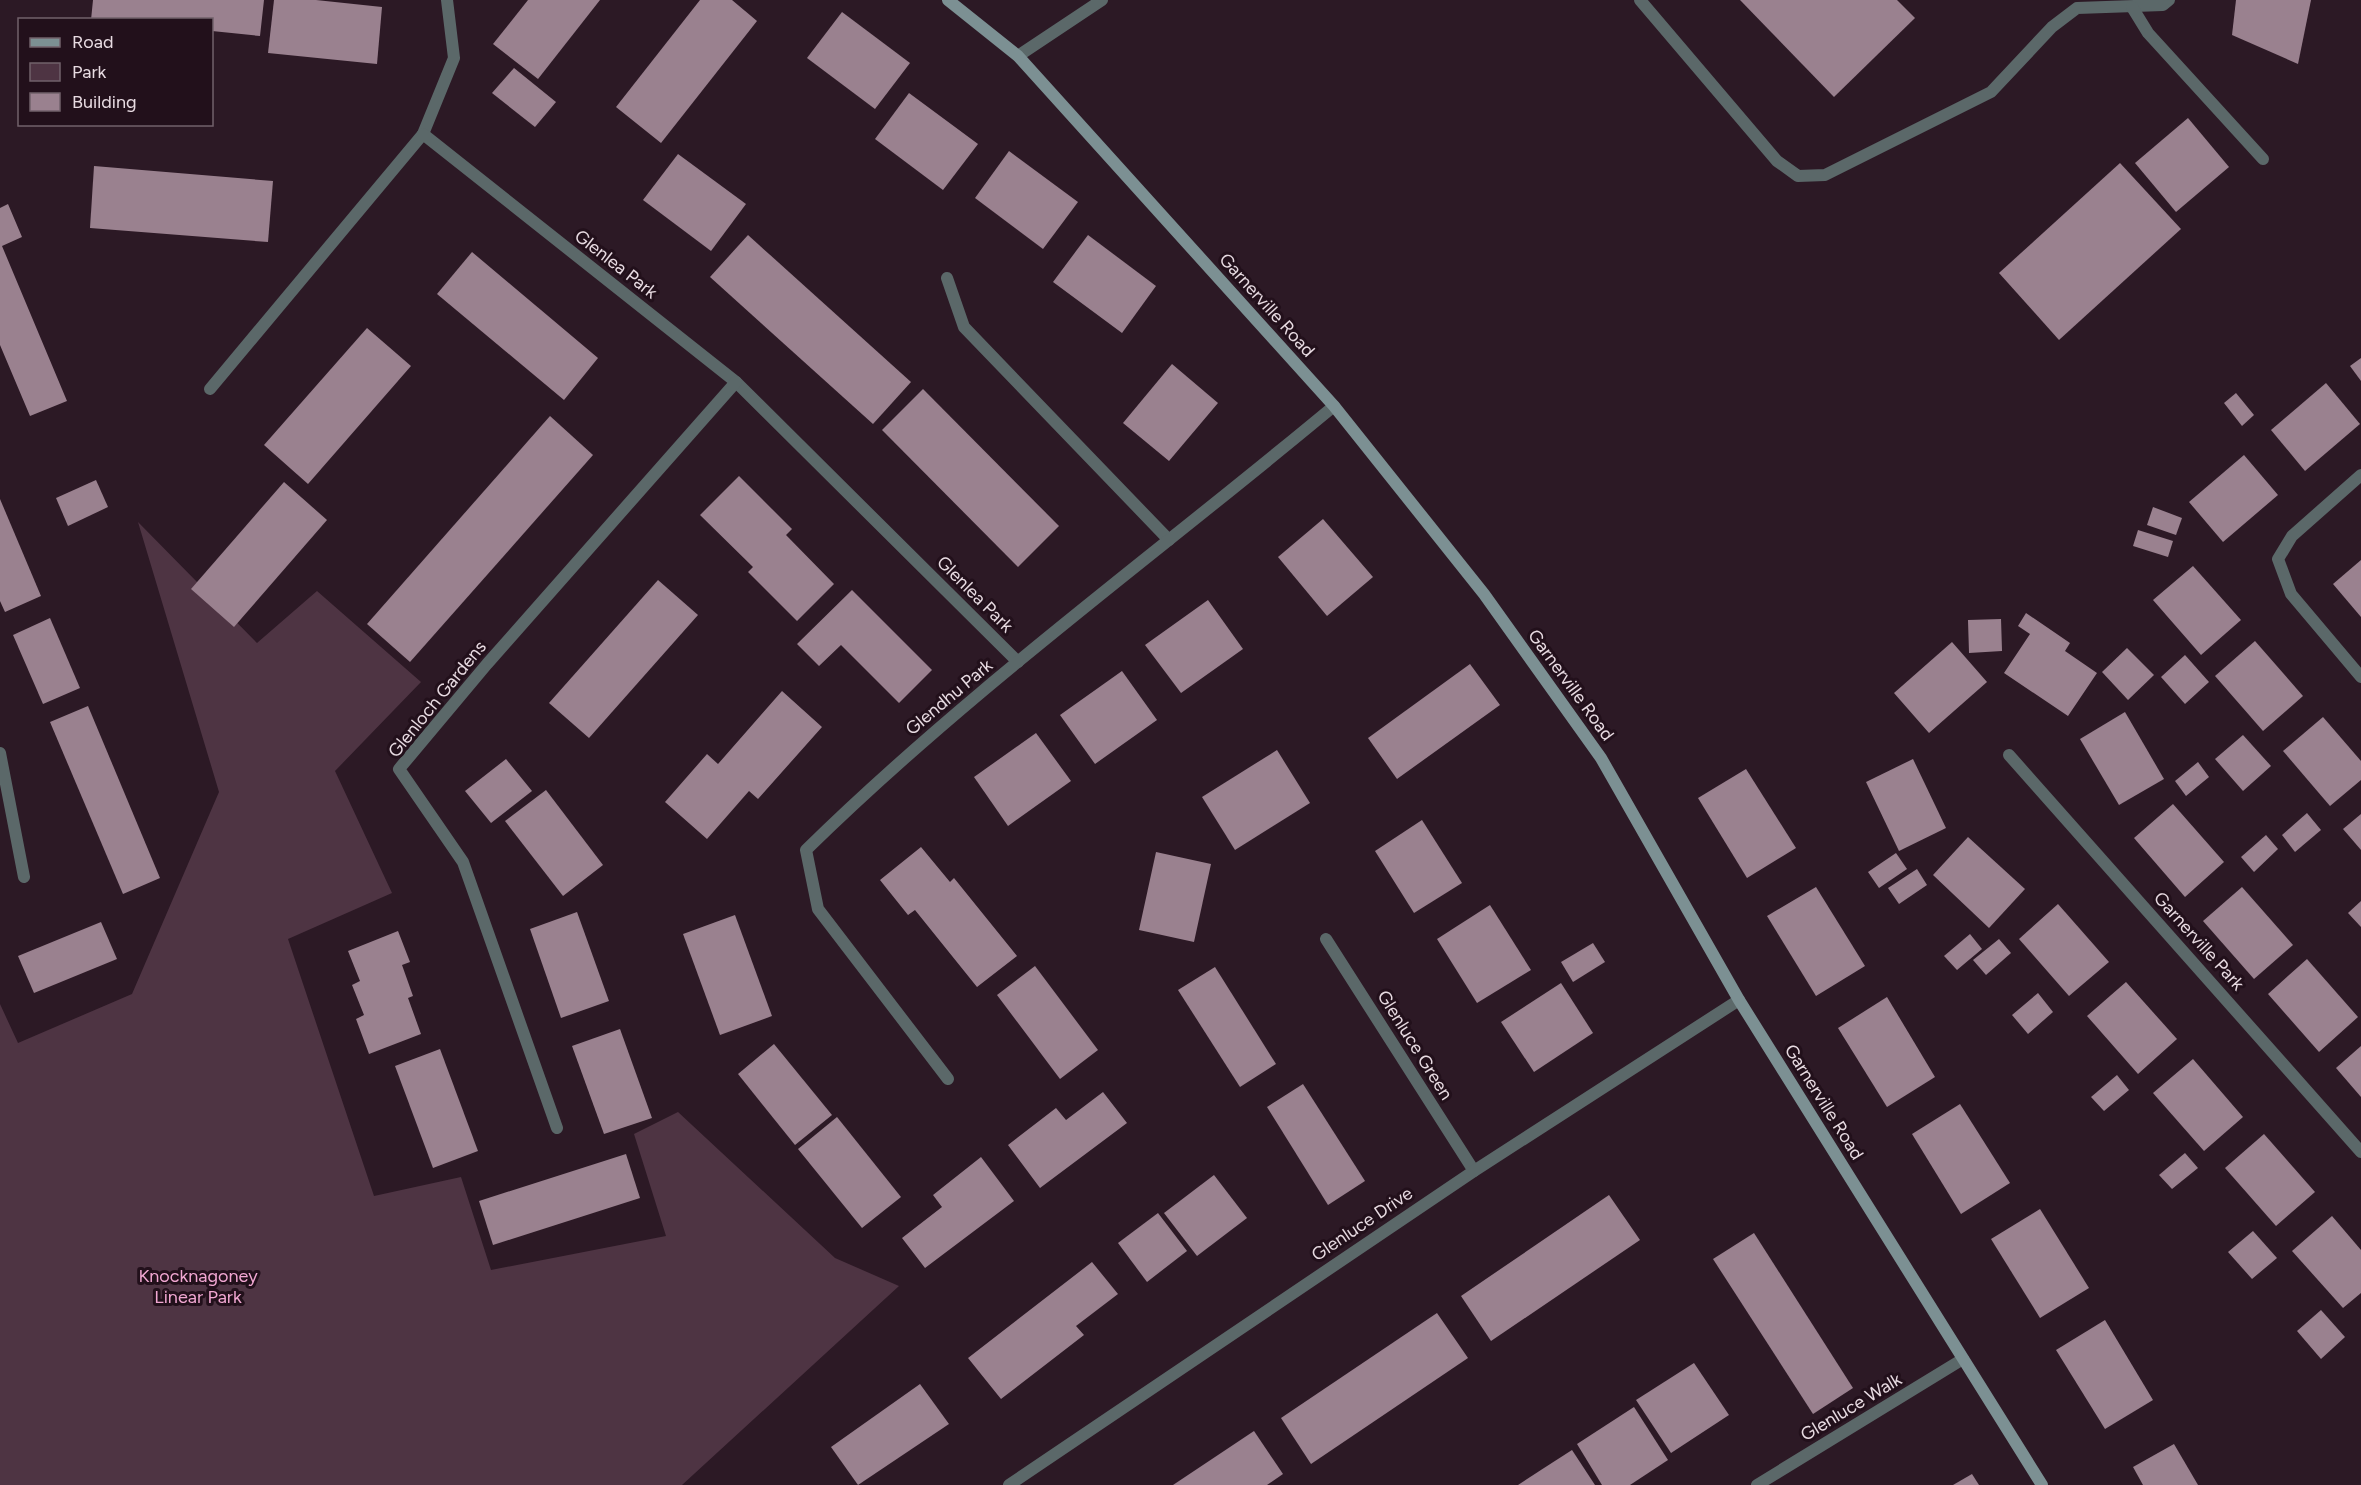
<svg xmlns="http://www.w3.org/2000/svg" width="2361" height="1485" font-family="Figtree,sans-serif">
	<rect width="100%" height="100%" fill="#2c1925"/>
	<!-- green -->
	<path fill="#4e3443" d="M 138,522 L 257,643 L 317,591 L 421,682 L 335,771 L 392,893 L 288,939 L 374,1196 L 461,1177 L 491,1270 L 666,1236 L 634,1134 L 678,1112 L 835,1258 L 899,1286 L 682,1485 L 0,1485 L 0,1004 L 18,1043 L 132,994 L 219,792 Z"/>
	<!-- building -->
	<g fill="#9a818f">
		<path d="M 93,0 L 264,0 L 260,36 L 212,31 L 212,20 L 91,20 Z"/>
		<path d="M 274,0 L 316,0 L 382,7 L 377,64 L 268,53 Z"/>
		<path d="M 528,0 L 600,0 L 538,79 L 493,44 Z"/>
		<path d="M 700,0 L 732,0 L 757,21 L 661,143 L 616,107 Z"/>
		<path d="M 1740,0 L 1897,0 L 1915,18 L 1834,97 Z"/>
		<path d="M 2236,0 L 2311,0 L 2298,64 L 2232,35 Z"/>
		<path d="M 842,12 L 910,63 L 875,109 L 807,58 Z"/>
		<path d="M 514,68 L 556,102 L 535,127 L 492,93 Z"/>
		<path d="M 909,93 L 978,144 L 943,190 L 875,139 Z"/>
		<path d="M 2188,118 L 2229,167 L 2176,212 L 2135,163 Z"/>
		<path d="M 1009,151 L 1078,202 L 1043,249 L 975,198 Z"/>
		<path d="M 678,154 L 746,204 L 711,251 L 643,200 Z"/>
		<path d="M 2120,163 L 2181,229 L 2059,340 L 1999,273 Z"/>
		<path d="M 94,166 L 273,181 L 268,242 L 90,228 Z"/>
		<path d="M 8,204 L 22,237 L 2,246 L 67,401 L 30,416 L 0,345 L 0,208 Z"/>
		<path d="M 748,235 L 911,382 L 873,424 L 710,277 Z"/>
		<path d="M 1088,235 L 1156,286 L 1122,333 L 1053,282 Z"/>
		<path d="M 472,252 L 598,358 L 564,400 L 437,294 Z"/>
		<path d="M 367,328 L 411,366 L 308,484 L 264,445 Z"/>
		<path d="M 2361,358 L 2361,381 L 2350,366 Z"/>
		<path d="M 1172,364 L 1218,403 L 1169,461 L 1123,423 Z"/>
		<path d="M 2326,383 L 2360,424 L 2305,471 L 2271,430 Z"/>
		<path d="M 923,389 L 1059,526 L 1018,567 L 882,430 Z"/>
		<path d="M 2236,393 L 2254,415 L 2242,426 L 2224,403 Z"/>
		<path d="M 550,416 L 593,455 L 410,662 L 367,624 Z"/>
		<path d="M 2244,455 L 2278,495 L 2223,542 L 2189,502 Z"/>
		<path d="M 739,476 L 792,529 L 786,535 L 834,584 L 797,621 L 748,572 L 753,567 L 700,515 Z"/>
		<path d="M 96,480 L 108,507 L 68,526 L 56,498 Z"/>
		<path d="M 284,482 L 327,520 L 234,627 L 191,589 Z"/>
		<path d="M 0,499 L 41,596 L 5,612 L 0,601 Z"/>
		<path d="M 2153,507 L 2182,518 L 2176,535 L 2147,525 Z"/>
		<path d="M 1323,519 L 1373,577 L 1327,616 L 1278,557 Z"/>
		<path d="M 2138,530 L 2173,541 L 2168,557 L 2133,546 Z"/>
		<path d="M 2361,560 L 2361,617 L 2333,584 Z"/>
		<path d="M 2193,566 L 2241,620 L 2201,655 L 2153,600 Z"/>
		<path d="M 658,580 L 698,615 L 589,738 L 549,703 Z"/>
		<path d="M 852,590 L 932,670 L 899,703 L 841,645 L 819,666 L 797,644 Z"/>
		<path d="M 1208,600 L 1243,649 L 1181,693 L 1145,645 Z"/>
		<path d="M 2026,613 L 2070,643 L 2065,651 L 2097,673 L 2068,716 L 2004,673 L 2030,634 L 2018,626 Z"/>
		<path d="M 50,618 L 80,688 L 43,704 L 13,635 Z"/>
		<path d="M 2001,619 L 2002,651 L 1969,653 L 1968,620 Z"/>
		<path d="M 2255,641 L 2303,696 L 2263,731 L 2215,676 Z"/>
		<path d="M 1952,642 L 1987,682 L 1929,733 L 1894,693 Z"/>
		<path d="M 2127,648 L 2154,675 L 2128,700 L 2102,672 Z"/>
		<path d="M 2185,655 L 2209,682 L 2185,704 L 2161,677 Z"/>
		<path d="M 1470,664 L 1500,705 L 1397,779 L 1368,738 Z"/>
		<path d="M 1122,671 L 1157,720 L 1095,764 L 1060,715 Z"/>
		<path d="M 782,691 L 822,727 L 758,799 L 749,791 L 707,839 L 665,802 L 707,754 L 718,764 Z"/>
		<path d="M 88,706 L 160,878 L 123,894 L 50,722 Z"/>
		<path d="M 2125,712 L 2164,779 L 2119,805 L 2080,739 Z"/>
		<path d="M 2323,717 L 2361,761 L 2361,780 L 2330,806 L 2283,751 Z"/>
		<path d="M 1036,733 L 1071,781 L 1008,826 L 974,777 Z"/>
		<path d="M 2243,735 L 2271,766 L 2243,791 L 2215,759 Z"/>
		<path d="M 1277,750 L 1310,803 L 1235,850 L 1202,797 Z"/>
		<path d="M 506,759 L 532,791 L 491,823 L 465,791 Z"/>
		<path d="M 1913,759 L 1946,828 L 1899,851 L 1866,782 Z"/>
		<path d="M 2198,762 L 2209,777 L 2186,796 L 2175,781 Z"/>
		<path d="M 1746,769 L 1796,848 L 1747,878 L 1698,798 Z"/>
		<path d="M 546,790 L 603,865 L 563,896 L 505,821 Z"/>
		<path d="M 2173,804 L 2224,862 L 2185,897 L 2134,838 Z"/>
		<path d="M 2307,813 L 2321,830 L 2295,852 L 2282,835 Z"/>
		<path d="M 2361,814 L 2361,850 L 2343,829 Z"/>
		<path d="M 1422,820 L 1462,883 L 1414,913 L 1375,851 Z"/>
		<path d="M 2266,835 L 2278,849 L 2254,872 L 2241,857 Z"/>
		<path d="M 1968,837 L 2025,889 L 1989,928 L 1933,875 Z"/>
		<path d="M 921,847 L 950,882 L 954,878 L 1017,956 L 977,987 L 915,910 L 908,915 L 880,880 Z"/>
		<path d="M 1156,852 L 1211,864 L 1194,942 L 1139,930 Z"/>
		<path d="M 1896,853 L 1907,869 L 1879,888 L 1868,872 Z"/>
		<path d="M 1917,869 L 1927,885 L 1899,904 L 1888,888 Z"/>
		<path d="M 1816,887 L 1865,966 L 1816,996 L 1767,916 Z"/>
		<path d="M 2242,887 L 2293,945 L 2254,979 L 2203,921 Z"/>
		<path d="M 2361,901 L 2361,927 L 2348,913 Z"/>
		<path d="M 2058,904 L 2109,962 L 2069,996 L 2019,939 Z"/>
		<path d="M 1490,905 L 1531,970 L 1477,1003 L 1437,939 Z"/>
		<path d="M 577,912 L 609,1001 L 561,1018 L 530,929 Z"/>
		<path d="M 735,915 L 772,1016 L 720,1035 L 683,934 Z"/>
		<path d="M 101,922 L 117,959 L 34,993 L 18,956 Z"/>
		<path d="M 398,931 L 410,962 L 402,965 L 413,996 L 408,998 L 421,1034 L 369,1054 L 356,1019 L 364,1015 L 352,985 L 360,981 L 348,951 Z"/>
		<path d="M 1970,934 L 1982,949 L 1957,970 L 1944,956 Z"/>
		<path d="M 1999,939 L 2011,953 L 1986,975 L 1973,960 Z"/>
		<path d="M 1593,943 L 1605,962 L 1573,982 L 1561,962 Z"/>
		<path d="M 2307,959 L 2358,1017 L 2319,1052 L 2268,994 Z"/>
		<path d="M 1035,966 L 1098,1050 L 1060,1079 L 997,995 Z"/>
		<path d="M 1215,967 L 1276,1064 L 1240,1087 L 1178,990 Z"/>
		<path d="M 2126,982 L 2177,1039 L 2138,1074 L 2087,1016 Z"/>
		<path d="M 1561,983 L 1593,1033 L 1534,1072 L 1501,1022 Z"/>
		<path d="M 2038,993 L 2053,1012 L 2028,1034 L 2012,1015 Z"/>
		<path d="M 1887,997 L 1935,1077 L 1887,1107 L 1838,1028 Z"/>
		<path d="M 620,1029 L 652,1118 L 604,1134 L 572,1046 Z"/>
		<path d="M 774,1044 L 832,1115 L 795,1145 L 738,1074 Z"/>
		<path d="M 2361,1046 L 2361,1097 L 2336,1068 Z"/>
		<path d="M 440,1049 L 478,1151 L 433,1168 L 395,1066 Z"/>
		<path d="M 2193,1059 L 2243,1117 L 2204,1151 L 2153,1093 Z"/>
		<path d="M 2117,1075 L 2129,1090 L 2104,1111 L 2091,1097 Z"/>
		<path d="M 1303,1084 L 1365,1181 L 1328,1205 L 1267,1107 Z"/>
		<path d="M 1103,1092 L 1127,1123 L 1040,1188 L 1008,1145 L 1056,1108 L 1066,1120 Z"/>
		<path d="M 1960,1104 L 2010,1183 L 1961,1214 L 1912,1134 Z"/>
		<path d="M 837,1117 L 901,1197 L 862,1228 L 798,1149 Z"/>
		<path d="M 2264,1134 L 2315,1192 L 2276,1226 L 2225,1168 Z"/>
		<path d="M 2185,1153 L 2198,1168 L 2172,1189 L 2159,1175 Z"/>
		<path d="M 626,1154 L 640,1198 L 493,1245 L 479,1201 Z"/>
		<path d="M 981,1157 L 1014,1201 L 925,1268 L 902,1238 L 942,1207 L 933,1195 Z"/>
		<path d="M 1214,1175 L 1247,1218 L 1197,1256 L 1164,1213 Z"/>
		<path d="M 1609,1195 L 1640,1240 L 1491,1341 L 1461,1296 Z"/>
		<path d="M 2040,1209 L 2089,1288 L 2040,1318 L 1991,1239 Z"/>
		<path d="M 1158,1213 L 1187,1251 L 1147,1282 L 1118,1243 Z"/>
		<path d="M 2332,1216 L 2361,1250 L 2361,1293 L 2343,1308 L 2292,1251 Z"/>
		<path d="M 2253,1231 L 2277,1258 L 2252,1279 L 2228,1252 Z"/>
		<path d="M 1754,1233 L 1853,1388 L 1813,1414 L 1713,1259 Z"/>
		<path d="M 1092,1262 L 1118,1294 L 1076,1326 L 1084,1335 L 1001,1399 L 968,1358 Z"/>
		<path d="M 2321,1310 L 2345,1337 L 2321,1359 L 2297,1331 Z"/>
		<path d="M 1437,1313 L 1468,1358 L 1311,1464 L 1281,1418 Z"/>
		<path d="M 2105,1320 L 2153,1400 L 2105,1429 L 2056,1350 Z"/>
		<path d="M 1694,1363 L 1729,1415 L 1671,1453 L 1636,1400 Z"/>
		<path d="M 920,1384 L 949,1424 L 858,1485 L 831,1447 Z"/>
		<path d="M 1634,1407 L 1668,1460 L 1630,1485 L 1602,1485 L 1577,1444 Z"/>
		<path d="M 1254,1431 L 1283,1474 L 1267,1485 L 1173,1485 Z"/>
		<path d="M 2174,1444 L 2198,1485 L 2143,1485 L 2133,1467 Z"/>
		<path d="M 1572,1450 L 1595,1485 L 1518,1485 L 1544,1468 Z"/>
		<path d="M 1972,1474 L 1979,1485 L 1953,1485 Z"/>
	</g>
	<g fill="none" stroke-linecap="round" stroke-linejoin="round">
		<!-- lane -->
		<g stroke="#5b6869" stroke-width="12">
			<path d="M 1640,0 L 1777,161 L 1798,176 L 1825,175 L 1991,92 L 2052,27 L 2077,8 L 2163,5 L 2169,0"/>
			<path d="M 2132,7 L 2148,33 L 2263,159"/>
			<path d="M 1018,56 L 1102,0"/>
			<path d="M 947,278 L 964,327 L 1169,540"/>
		</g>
		<!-- street -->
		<g stroke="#5b6869" stroke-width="12">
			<path d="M 423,134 L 454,58 L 447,0"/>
			<path d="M 210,389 L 423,134 L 736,382 L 1018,662"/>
			<path d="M 2361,475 L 2292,536 L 2278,559 L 2291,594 L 2361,677"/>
			<path d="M 0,753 L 24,877"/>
			<path d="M 2009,755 L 2361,1152"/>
			<path d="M 1326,939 L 1474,1171"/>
			<path d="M 948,1079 L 818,909 L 806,850 C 970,689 1158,553 1334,406"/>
			<path d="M 557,1128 L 463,862 L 399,769 L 487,664 L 736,382"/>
			<path d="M 1009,1485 L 1474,1171 L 1739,1000"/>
			<path d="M 1757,1485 L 1963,1359"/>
		</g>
		<!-- secondary -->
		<path stroke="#7c9093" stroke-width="12" d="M 948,0 L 1018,56 L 1334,406 L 1484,594 L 1601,758 L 1739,1000 L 2042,1485"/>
	</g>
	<g text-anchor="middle" stroke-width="6" stroke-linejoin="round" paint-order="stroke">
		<!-- street labels -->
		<g font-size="18" fill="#e8dbe2" stroke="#22101b">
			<text transform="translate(616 264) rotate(38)" y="6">Glenlea Park</text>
			<text transform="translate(1267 305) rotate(48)" y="6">Garnerville Road</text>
			<text transform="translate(975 594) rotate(45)" y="6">Glenlea Park</text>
			<text transform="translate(1571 685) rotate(54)" y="6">Garnerville Road</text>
			<text transform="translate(949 697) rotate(-40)" y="6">Glendhu Park</text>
			<text transform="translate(437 699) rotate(-51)" y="6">Glenloch Gardens</text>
			<text transform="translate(2199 941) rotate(48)" y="6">Garnerville Park</text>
			<text transform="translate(1415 1045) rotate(58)" y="6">Glenluce Green</text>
			<text transform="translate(1824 1102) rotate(58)" y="6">Garnerville Road</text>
			<text transform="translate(1362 1224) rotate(-34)" y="6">Glenluce Drive</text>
			<text transform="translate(1851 1407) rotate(-31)" y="6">Glenluce Walk</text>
		</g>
		<!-- park labels -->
		<g font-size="18" fill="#f1a7d2" stroke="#22101b">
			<text x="198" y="1282">Knocknagoney<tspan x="198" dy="21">Linear Park</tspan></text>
		</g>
	</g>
	<!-- legend -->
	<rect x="18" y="18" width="195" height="108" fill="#22101b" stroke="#71616b" stroke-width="1.5"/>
	<rect x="30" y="38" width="30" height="9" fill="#7c9093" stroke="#71616b" stroke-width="1.5"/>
	<text x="72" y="48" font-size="18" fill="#e8dbe2">Road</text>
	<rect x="30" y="63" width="30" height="18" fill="#4e3443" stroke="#71616b" stroke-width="1.5"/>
	<text x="72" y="78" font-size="18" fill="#e8dbe2">Park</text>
	<rect x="30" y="93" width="30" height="18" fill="#9a818f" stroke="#71616b" stroke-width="1.5"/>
	<text x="72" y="108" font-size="18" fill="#e8dbe2">Building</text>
</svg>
